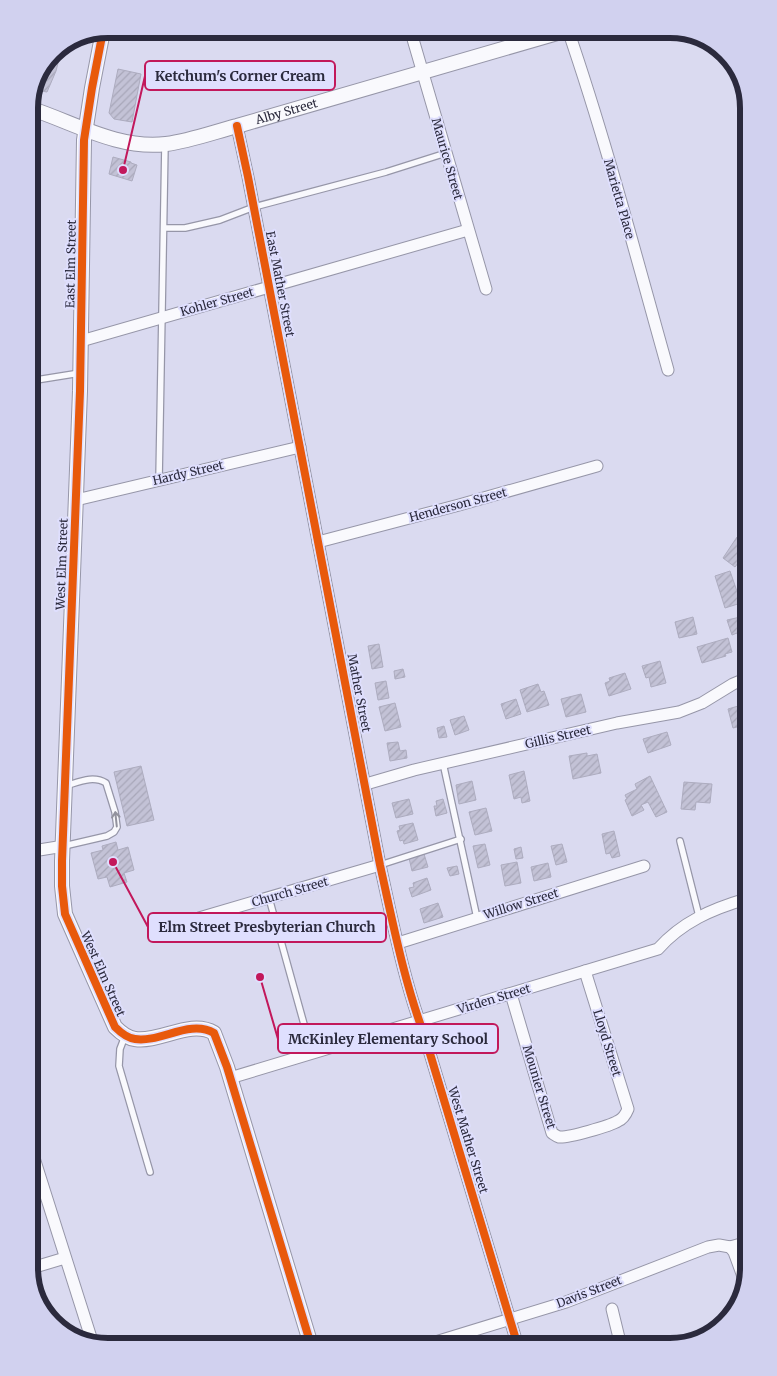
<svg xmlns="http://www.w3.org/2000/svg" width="777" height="1376" font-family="Merriweather,serif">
	<defs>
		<pattern id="building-hatch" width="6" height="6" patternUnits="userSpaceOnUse" patternTransform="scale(1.25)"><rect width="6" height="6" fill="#c3c2d6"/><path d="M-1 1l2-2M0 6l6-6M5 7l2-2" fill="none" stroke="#a8a7b9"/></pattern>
	</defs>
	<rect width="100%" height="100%" fill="#dadaf0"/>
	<!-- building -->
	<g fill="url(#building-hatch)" stroke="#adacbf">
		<path d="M 51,54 L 60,55 L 56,71 L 47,92 L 35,90 Z"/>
		<path d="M 118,69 L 141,74 L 132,122 L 114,119 L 109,113 Z"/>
		<path d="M 113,157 L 131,162 L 131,163 L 137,165 L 132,181 L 109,174 Z"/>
		<path d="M 737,537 L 744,542 L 745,554 L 735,567 L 723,558 Z"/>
		<path d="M 730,571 L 741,603 L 725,608 L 715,576 Z"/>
		<path d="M 745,616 L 745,649 L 742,650 L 737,633 L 732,635 L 727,620 Z"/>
		<path d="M 693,617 L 697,634 L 679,638 L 675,622 Z"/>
		<path d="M 728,638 L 732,652 L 725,654 L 726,656 L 702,663 L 697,647 Z"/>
		<path d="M 379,644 L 383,667 L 372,669 L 368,646 Z"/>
		<path d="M 660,661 L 666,683 L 651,687 L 649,677 L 646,678 L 642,666 Z"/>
		<path d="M 403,669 L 405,677 L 395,679 L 394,671 Z"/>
		<path d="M 625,673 L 631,689 L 609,696 L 605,683 L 610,681 L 609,678 Z"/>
		<path d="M 386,681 L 389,698 L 378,700 L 375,683 Z"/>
		<path d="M 538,684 L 541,692 L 544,691 L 549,705 L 527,712 L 520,690 Z"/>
		<path d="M 581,694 L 586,712 L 566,717 L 561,699 Z"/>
		<path d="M 516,699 L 521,714 L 506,719 L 501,704 Z"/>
		<path d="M 395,703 L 401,727 L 385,731 L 379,707 Z"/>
		<path d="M 745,704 L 745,725 L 733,728 L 728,709 Z"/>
		<path d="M 464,716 L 469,730 L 455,735 L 450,720 Z"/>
		<path d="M 444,726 L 447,737 L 439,738 L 437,728 Z"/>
		<path d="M 667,732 L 671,745 L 648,753 L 643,739 Z"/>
		<path d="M 398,742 L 400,751 L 406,750 L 407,758 L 390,761 L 387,743 Z"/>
		<path d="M 587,753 L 587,756 L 597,754 L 601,773 L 573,779 L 569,756 Z"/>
		<path d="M 141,766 L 154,820 L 127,826 L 114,772 Z"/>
		<path d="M 524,771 L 530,801 L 522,803 L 521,797 L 514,799 L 509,775 Z"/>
		<path d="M 650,776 L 667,812 L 656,817 L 648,802 L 641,805 L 644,810 L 632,816 L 625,800 L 627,799 L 625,795 L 637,789 L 635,784 Z"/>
		<path d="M 472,781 L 476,800 L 459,804 L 456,785 Z"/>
		<path d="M 684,782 L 712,784 L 710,803 L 696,802 L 695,810 L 681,809 Z"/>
		<path d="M 409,799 L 413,814 L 396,818 L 392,803 Z"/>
		<path d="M 443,799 L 447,813 L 436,816 L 434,806 L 437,806 L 436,801 Z"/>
		<path d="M 486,808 L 492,831 L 475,835 L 469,812 Z"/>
		<path d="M 413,823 L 418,840 L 404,844 L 403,840 L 400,841 L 397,831 L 400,830 L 399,826 Z"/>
		<path d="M 614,831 L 620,856 L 612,858 L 610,853 L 606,854 L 602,834 Z"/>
		<path d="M 116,842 L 118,850 L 128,847 L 134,870 L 124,873 L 127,882 L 110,887 L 107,877 L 98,879 L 91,853 L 103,850 L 102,846 Z"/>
		<path d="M 485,844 L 490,865 L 478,868 L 473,846 Z"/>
		<path d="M 562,844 L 567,862 L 556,865 L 551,846 Z"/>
		<path d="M 521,847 L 523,858 L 516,859 L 514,849 Z"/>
		<path d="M 424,854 L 428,867 L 412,871 L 409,858 Z"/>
		<path d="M 517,862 L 521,883 L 505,886 L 501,865 Z"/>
		<path d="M 548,863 L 551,877 L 534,881 L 531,867 Z"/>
		<path d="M 457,866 L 459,874 L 450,876 L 447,868 Z"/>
		<path d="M 427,878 L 431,890 L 412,897 L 409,888 L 414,887 L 413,883 Z"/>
		<path d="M 438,903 L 443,917 L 424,923 L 420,909 Z"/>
	</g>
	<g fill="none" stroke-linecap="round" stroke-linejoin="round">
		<!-- service casing -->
		<g stroke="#9696a8" stroke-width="8">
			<g id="service">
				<path d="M 241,33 L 259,29"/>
				<path d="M 164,228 L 185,228 L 220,220 L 254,207 L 386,172 L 446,153"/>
				<path d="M 30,381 L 80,373"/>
				<path d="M 159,480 L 165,144"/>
				<path d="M 443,763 L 477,918"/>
				<path d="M 680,841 L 699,916"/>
				<path d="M 64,846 L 107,836 L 114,832 L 117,827 L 115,812 L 106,783 C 93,775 79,782 65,786"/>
				<path d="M 380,865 L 461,839"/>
				<path d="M 269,898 L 312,1053"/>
				<path d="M 125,1036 L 120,1049 L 119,1066 L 150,1172"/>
			</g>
		</g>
		<!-- minor casing -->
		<g stroke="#9696a8" stroke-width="13">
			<g id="minor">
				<path d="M 410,29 L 486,289"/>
				<path d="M 568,30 C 606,141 636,256 668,370"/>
				<path d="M 237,126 L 248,177 L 380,865 C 393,923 404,982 425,1037 L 517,1343"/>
				<path d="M 81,341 L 468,230"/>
				<path d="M 76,500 L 300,447"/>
				<path d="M 318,542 L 459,505 L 597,466"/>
				<path d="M 366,784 L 414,770 L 617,723 L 679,712 L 702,703 L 733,684 L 745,679"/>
				<path d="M 33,851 L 64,846"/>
				<path d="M 199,918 L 380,865"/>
				<path d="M 398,943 L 644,866"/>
				<path d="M 511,994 L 552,1133 C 555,1135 556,1136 559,1137 C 568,1138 610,1126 618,1121 C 623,1119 626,1114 628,1109 L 585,971"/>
				<path d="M 230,1078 L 658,949 C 682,922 712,909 746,899"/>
				<path d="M 34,1158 L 93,1344"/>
				<path d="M 730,1247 L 734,1252 L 745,1282"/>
				<path d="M 35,1267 L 65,1258"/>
				<path d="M 612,1309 L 620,1342"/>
				<path d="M 429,1344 L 566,1302 L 708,1247 L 719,1245 L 730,1247 L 748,1242"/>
			</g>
		</g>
		<!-- tertiary casing -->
		<g stroke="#9696a8" stroke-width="16">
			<g id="tertiary">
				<path d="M 103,31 L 92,88 L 84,140 L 80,391 L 62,861 L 62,886 L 65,914 L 115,1027 C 121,1033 127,1038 135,1039 C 160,1043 190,1019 214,1033 L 227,1067 L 311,1345"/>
				<path id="s1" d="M 29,108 C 73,122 118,150 166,144 C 190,141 214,132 237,126 L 571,29"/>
			</g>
		</g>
		<!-- service -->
		<use href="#service" stroke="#f9f9fd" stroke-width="5.5"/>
		<!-- minor -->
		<use href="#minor" stroke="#f9f9fd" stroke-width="11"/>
		<!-- tertiary -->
		<use href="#tertiary" stroke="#f9f9fd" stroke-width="14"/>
		<!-- cycleway casing -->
		<g stroke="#dfdffe" stroke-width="11">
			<g id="cycleway">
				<path d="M 103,31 L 92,88 L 84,140 L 80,391 L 62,861 L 62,886 L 65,914 L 115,1027 C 121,1033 127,1038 135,1039 C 160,1043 190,1019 214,1033 L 227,1067 L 311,1345"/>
				<path d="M 237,126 L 248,177 L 380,865 C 393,923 404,982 425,1037 L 517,1343"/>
			</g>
		</g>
		<!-- cycleway -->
		<use href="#cycleway" stroke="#e8590c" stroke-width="8"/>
	</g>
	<!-- one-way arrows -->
	<defs><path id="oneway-shaft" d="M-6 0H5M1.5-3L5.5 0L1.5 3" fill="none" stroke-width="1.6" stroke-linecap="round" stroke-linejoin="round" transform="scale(1.25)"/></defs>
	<use stroke="#92929d" href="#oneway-shaft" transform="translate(116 819) rotate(-96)"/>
	<g text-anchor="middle" stroke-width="4" stroke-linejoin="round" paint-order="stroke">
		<!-- street labels -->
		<g font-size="12" fill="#2b2a3d" stroke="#dfdffe">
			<text dy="4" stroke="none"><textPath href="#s1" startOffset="268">Alby Street</textPath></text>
			<text transform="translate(447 159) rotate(74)" y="4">Maurice Street</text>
			<text transform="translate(619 199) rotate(74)" y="4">Marietta Place</text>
			<text transform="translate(71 264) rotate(-89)" y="4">East Elm Street</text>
			<text transform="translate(280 284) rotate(79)" y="4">East Mather Street</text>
			<text transform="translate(217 302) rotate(-16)" y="4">Kohler Street</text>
			<text transform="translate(188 473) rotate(-13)" y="4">Hardy Street</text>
			<text transform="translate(458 505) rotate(-15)" y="4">Henderson Street</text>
			<text transform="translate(62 564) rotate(-88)" y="4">West Elm Street</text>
			<text transform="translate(359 693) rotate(79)" y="4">Mather Street</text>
			<text transform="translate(558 737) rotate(-13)" y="4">Gillis Street</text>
			<text transform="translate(290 892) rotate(-16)" y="4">Church Street</text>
			<text transform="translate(521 904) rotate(-17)" y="4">Willow Street</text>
			<text transform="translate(103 974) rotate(66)" y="4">West Elm Street</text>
			<text transform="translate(494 999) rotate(-17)" y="4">Virden Street</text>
			<text transform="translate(607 1043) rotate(73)" y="4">Lloyd Street</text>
			<text transform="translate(539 1087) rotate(73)" y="4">Mounier Street</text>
			<text transform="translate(468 1140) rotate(73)" y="4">West Mather Street</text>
			<text transform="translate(589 1292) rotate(-21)" y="4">Davis Street</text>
		</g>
	</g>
	<!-- crop -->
	<path d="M0 0H777V1376H0ZM108 38H670A70 70 0 0 1 740 108V1268A70 70 0 0 1 670 1338H108A70 70 0 0 1 38 1268V108A70 70 0 0 1 108 38Z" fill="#d1d1ef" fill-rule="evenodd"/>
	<path fill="none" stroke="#2b2a3d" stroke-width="6" d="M108 38H670A70 70 0 0 1 740 108V1268A70 70 0 0 1 670 1338H108A70 70 0 0 1 38 1268V108A70 70 0 0 1 108 38Z"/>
	<!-- callouts -->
	<path fill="none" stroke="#c2185b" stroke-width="2" d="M123 170L145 76M113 862L148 927M260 977L278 1039"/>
	<g fill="#c2185b" stroke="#dfdffe" stroke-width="2">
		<circle cx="123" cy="170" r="5"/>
		<circle cx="113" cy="862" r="5"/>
		<circle cx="260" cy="977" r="5"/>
	</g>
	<g fill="#dfdffe" stroke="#c2185b" stroke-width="2">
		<rect x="145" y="61" width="190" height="29" rx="5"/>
		<rect x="148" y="913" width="238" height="29" rx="5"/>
		<rect x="278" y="1024" width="220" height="29" rx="5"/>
	</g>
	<g font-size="14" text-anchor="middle" font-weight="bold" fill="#2b2a3d">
		<text x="240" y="81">Ketchum's Corner Cream</text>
		<text x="267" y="932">Elm Street Presbyterian Church</text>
		<text x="388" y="1044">McKinley Elementary School</text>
	</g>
</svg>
